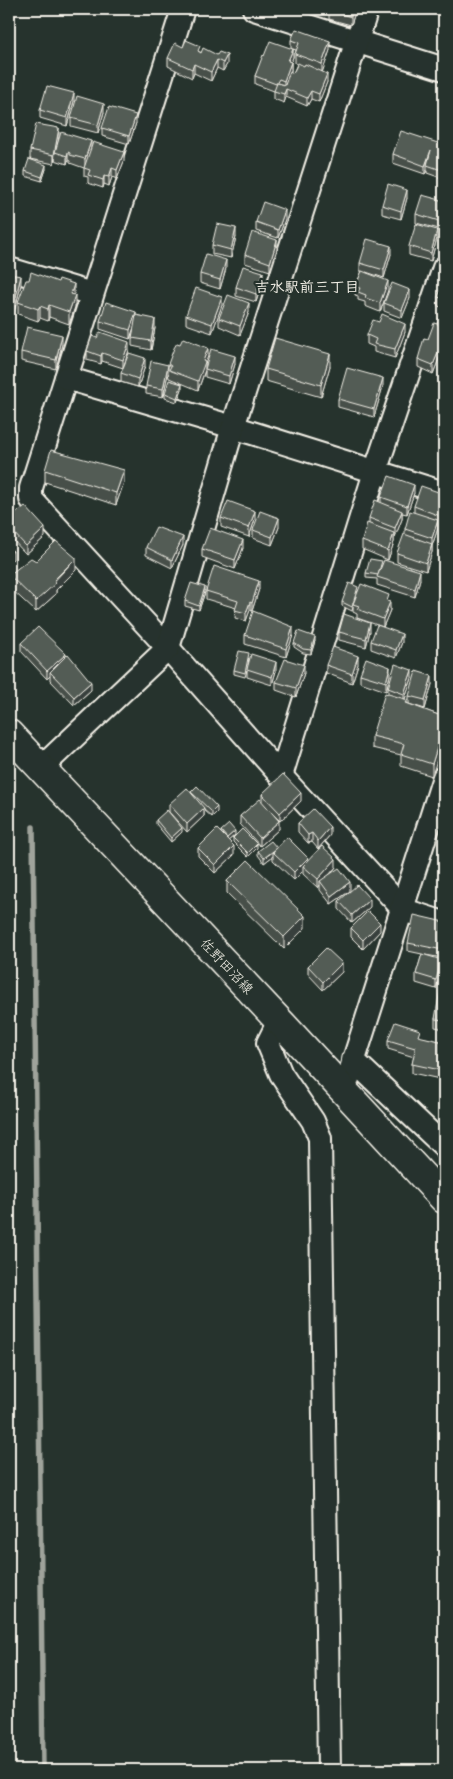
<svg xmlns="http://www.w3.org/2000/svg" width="453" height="1779" font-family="Mali,'Klee One',sans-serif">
	<rect width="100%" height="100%" fill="#26332d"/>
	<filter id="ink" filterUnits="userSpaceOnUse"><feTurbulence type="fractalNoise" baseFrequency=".02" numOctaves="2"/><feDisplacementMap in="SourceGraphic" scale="10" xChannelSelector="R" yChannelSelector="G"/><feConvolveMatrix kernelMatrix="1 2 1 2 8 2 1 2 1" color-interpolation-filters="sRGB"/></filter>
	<g filter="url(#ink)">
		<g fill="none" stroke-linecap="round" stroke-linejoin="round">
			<!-- stream -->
			<path stroke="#9fa39b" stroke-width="5.5" d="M 33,827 L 43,1770"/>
			<!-- minor casing -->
			<g stroke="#f4f1e8" stroke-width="26">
				<g id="minor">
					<path d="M 183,9 L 31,488 L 31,499 L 168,648 L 281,776 L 402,908"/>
					<path d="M 254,9 L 444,69"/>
					<path d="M 9,269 L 92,294"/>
					<path d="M 66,378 L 233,427 L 444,493"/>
					<path d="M 40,769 L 168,648 L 233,427 L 367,9"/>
					<path d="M 281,776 L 375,472 L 444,268"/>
					<path d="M 401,909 L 444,923"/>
					<path d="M 279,1021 L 268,1043 L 281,1074 L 313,1121 L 320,1138 L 329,1770"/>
					<path d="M 353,1060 L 444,1146"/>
					<path d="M 344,1091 L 444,777"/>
				</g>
			</g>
			<!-- major casing -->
			<g stroke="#f4f1e8" stroke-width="31">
				<path id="major" d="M 9,734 L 283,1025 L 444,1199"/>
			</g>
			<!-- minor -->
			<use href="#minor" stroke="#26332d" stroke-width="22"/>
			<!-- major -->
			<use href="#major" stroke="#26332d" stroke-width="28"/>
		</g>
		<!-- wall -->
		<g fill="#474f49" stroke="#f4f1e8" fill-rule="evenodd">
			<path d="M 329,9 L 356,9 L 351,25 L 329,19 Z"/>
			<path d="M 291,40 L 330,50 L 322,72 L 327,82 L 319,102 L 311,99 L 307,106 L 286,97 L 284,103 L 274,99 L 274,91 L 255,84 L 255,76 L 264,56 L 291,48 ZM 293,49 L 296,50 L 295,54 L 295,63 L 297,64 L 293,73 L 291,72 L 291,62 L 293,57 Z"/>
			<path d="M 183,47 L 200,52 L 227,64 L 223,71 L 217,68 L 211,81 L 194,73 L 192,78 L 168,66 L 168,58 Z"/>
			<path d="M 74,101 L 67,126 L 40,118 L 40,110 Z"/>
			<path d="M 104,112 L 98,133 L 71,126 L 71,118 Z"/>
			<path d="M 136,123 L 129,144 L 102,136 L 102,128 Z"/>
			<path d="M 59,137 L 58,142 L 91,149 L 124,161 L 117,179 L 112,177 L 109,186 L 104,184 L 103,188 L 88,183 L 88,177 L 84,176 L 84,168 L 70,163 L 70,161 L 68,160 L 67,164 L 55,160 L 55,158 L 54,164 L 30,159 L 30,150 Z"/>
			<path d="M 444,145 L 444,179 L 427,173 L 427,170 L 425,174 L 393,163 L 393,154 Z"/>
			<path d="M 46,169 L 42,181 L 25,176 L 25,171 Z"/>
			<path d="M 407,198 L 401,219 L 382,214 L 382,205 Z"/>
			<path d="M 444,201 L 439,229 L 416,223 L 416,214 Z"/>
			<path d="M 285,219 L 278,238 L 256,231 L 256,222 Z"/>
			<path d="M 236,237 L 231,258 L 212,254 L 212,245 Z"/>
			<path d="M 437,238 L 431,261 L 409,255 L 409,246 Z"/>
			<path d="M 277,249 L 270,271 L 245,263 L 245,254 Z"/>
			<path d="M 391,254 L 384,278 L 366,272 L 388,290 L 380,312 L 365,306 L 365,302 L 358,300 L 358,296 L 355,295 L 355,287 L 362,271 L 360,271 L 360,263 Z"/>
			<path d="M 226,268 L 220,289 L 200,283 L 200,274 Z"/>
			<path d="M 9,274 L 21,285 L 14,312 L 9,311 Z"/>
			<path d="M 444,279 L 444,308 L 438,306 L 438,297 Z"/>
			<path d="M 263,281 L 256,302 L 236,296 L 236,287 Z"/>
			<path d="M 74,295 L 75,307 L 69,324 L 49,317 L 48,321 L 40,318 L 38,321 L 18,314 L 18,302 Z"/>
			<path d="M 410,298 L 402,318 L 384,311 L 384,303 Z"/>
			<path d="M 222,305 L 212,333 L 186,324 L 186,315 Z"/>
			<path d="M 249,312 L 240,335 L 219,326 L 219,318 Z"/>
			<path d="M 136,317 L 155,328 L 151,350 L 132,346 L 132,338 L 134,327 L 130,339 L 100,329 L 100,321 Z"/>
			<path d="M 444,326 L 444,357 L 440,356 L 433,374 L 418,367 L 418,359 L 428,339 Z"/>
			<path d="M 405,332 L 395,358 L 374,352 L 374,347 L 367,344 L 367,335 Z"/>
			<path d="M 62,344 L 56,369 L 21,361 L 21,352 Z"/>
			<path d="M 129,350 L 123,368 L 102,361 L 101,364 L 87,360 L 87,351 Z"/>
			<path d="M 168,364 L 205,364 L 205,368 L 235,364 L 229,384 L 205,377 L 205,371 L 198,390 L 169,378 L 168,373 L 163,397 L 146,394 L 146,386 L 168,365 Z"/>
			<path d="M 145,366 L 138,387 L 121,382 L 121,373 Z"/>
			<path d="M 330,366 L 321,397 L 266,381 L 266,369 Z"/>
			<path d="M 383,386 L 374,417 L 338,407 L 338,399 Z"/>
			<path d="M 182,389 L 177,402 L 165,398 L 165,393 Z"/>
			<path d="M 45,470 L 124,482 L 116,505 L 45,482 Z"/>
			<path d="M 414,493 L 407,514 L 402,513 L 402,519 L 395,537 L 394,536 L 394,542 L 388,560 L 362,549 L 362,541 L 369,524 L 369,518 L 381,502 L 381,497 Z"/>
			<path d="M 444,494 L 440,524 L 438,523 L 438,528 L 432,546 L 432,552 L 426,571 L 397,562 L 397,553 L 405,535 L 405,529 L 414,512 L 414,506 Z"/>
			<path d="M 221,518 L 255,519 L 249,537 L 221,527 Z"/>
			<path d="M 9,519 L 45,537 L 26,554 L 9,536 Z"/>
			<path d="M 279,527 L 272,545 L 253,538 L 253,530 Z"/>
			<path d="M 183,545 L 172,568 L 146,555 L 146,547 Z"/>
			<path d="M 243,548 L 235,569 L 202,557 L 202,549 Z"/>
			<path d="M 36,561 L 76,570 L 56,590 L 56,594 L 36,612 L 9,587 L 9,575 Z"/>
			<path d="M 382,565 L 420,579 L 415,597 L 377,585 L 377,579 L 366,578 L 366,573 Z"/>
			<path d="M 259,589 L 252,611 L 250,610 L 246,621 L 235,618 L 236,608 L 206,599 L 206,591 Z"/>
			<path d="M 358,591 L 389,602 L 390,610 L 383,627 L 357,618 L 357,614 L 353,612 L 353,607 L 352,611 L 342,606 L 342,602 Z"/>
			<path d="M 205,592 L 199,610 L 185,606 L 185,601 Z"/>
			<path d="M 370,631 L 366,647 L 339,640 L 339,632 Z"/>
			<path d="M 245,635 L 293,635 L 286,657 L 245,644 Z"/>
			<path d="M 315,641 L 311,654 L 303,653 L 294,647 L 294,643 Z"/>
			<path d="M 371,641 L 402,642 L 396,658 L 371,649 Z"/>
			<path d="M 21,643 L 66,656 L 91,690 L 74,705 L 50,680 L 50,676 L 47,679 L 21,651 Z"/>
			<path d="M 249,658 L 248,665 L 276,671 L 272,685 L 247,677 L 247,670 L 245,677 L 234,674 L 234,670 Z"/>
			<path d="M 358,664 L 352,683 L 326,673 L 326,665 Z"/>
			<path d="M 304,673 L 296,697 L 276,690 L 276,682 Z"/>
			<path d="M 360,674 L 390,675 L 386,691 L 360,682 Z"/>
			<path d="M 412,678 L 405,699 L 408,704 L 444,717 L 432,776 L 401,766 L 401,755 L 372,748 L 372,736 L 388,694 L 388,688 Z"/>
			<path d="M 432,684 L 425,709 L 409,704 L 409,696 Z"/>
			<path d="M 191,793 L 217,812 L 212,817 L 204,810 L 204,816 L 187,832 L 169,812 L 169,804 Z"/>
			<path d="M 262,794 L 301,801 L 280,821 L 274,815 L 279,829 L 260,846 L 240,824 L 240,816 L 262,801 Z"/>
			<path d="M 156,820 L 182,832 L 171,842 L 156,824 Z"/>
			<path d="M 298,823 L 330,835 L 318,849 L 312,842 L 308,843 L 298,832 Z"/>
			<path d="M 221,831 L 235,835 L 228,841 L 234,855 L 215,873 L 198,856 L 198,848 L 221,833 Z"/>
			<path d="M 233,838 L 257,848 L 248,857 L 233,842 Z"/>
			<path d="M 277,848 L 308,861 L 336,867 L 330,875 L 350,891 L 331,904 L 320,890 L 320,885 L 318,888 L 303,874 L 303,871 L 294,880 L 273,860 L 273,856 L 264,863 L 258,855 L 258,851 Z"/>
			<path d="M 227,881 L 305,928 L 284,949 L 227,893 Z"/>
			<path d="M 339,901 L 370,907 L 352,923 L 339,909 Z"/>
			<path d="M 444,922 L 444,953 L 443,958 L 425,955 L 442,968 L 436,989 L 416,983 L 416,974 L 422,954 L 408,951 L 408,943 Z"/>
			<path d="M 351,928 L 380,931 L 363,949 L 351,937 Z"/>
			<path d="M 308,966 L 342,972 L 323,990 L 308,974 Z"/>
			<path d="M 444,970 L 444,987 L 442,986 L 442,978 Z"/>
			<path d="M 444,990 L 444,1029 L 435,1027 L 435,1019 Z"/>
			<path d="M 420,1037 L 444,1042 L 444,1060 L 440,1079 L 412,1073 L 412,1064 L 414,1057 L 388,1049 L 388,1040 Z"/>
		</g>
		<!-- shaded-wall -->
		<g fill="#39403c" stroke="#f4f1e8">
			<path d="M 353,9 L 356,9 L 351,25 L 351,17 Z"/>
			<path d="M 330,41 L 330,50 L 322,73 L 322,64 Z"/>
			<path d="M 293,49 L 293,57 L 288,70 L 288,61 Z"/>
			<path d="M 227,55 L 227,64 L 223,71 L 223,63 Z"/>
			<path d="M 217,60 L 217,68 L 211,81 L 211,72 Z"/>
			<path d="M 291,62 L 291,70 L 284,89 L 284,81 Z"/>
			<path d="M 194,64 L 194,73 L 192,78 L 192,69 Z"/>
			<path d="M 327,74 L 327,82 L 319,102 L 319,94 Z"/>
			<path d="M 286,89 L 286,97 L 284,103 L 284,94 Z"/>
			<path d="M 311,91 L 311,99 L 307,106 L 307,98 Z"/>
			<path d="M 74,93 L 74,101 L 67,126 L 67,118 Z"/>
			<path d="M 104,104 L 104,112 L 98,133 L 98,125 Z"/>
			<path d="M 136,115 L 136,123 L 129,144 L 129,136 Z"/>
			<path d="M 59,128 L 59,137 L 56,152 L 55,152 L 54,164 L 54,155 Z"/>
			<path d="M 91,141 L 91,150 L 85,168 L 85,159 Z"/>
			<path d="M 431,150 L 427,165 L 427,170 L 425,174 L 425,166 Z"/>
			<path d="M 68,152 L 68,160 L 67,164 L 67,156 Z"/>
			<path d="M 124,152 L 124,161 L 117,179 L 117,170 Z"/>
			<path d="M 46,165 L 46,169 L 42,181 L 42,177 Z"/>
			<path d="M 112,168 L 112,177 L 109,186 L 109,177 Z"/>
			<path d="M 104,176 L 104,184 L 103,188 L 103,180 Z"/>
			<path d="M 407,190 L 407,198 L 401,219 L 401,211 Z"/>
			<path d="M 444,202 L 444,210 L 439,229 L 439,221 Z"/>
			<path d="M 285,210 L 285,219 L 278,238 L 278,230 Z"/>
			<path d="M 236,228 L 236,237 L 231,258 L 231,250 Z"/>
			<path d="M 437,230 L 437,238 L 431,261 L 431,253 Z"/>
			<path d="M 277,240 L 277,249 L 270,271 L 270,263 Z"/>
			<path d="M 391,246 L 391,254 L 384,278 L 384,270 Z"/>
			<path d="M 226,260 L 226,268 L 220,289 L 220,280 Z"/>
			<path d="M 263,272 L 263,281 L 256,302 L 256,294 Z"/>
			<path d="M 21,276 L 21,285 L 14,312 L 14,304 Z"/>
			<path d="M 388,281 L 388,290 L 380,312 L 380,303 Z"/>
			<path d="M 74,284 L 74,296 L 71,294 Z"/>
			<path d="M 410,290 L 410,298 L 402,318 L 402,310 Z"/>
			<path d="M 75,295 L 75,307 L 69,324 L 69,312 Z"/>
			<path d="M 222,297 L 222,305 L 212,333 L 212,324 Z"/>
			<path d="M 249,303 L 249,312 L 240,335 L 240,326 Z"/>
			<path d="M 49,305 L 49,317 L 48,321 L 48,309 Z"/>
			<path d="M 40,306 L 40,318 L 38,321 L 38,309 Z"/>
			<path d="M 136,312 L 136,321 L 130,339 L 130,330 Z"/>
			<path d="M 155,319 L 155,328 L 151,350 L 151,341 Z"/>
			<path d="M 405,324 L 405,332 L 395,358 L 395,349 Z"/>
			<path d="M 62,335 L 62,344 L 56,369 L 56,360 Z"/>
			<path d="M 129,342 L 129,350 L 123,368 L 123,360 Z"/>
			<path d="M 208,348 L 208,356 L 205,364 L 205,370 L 198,390 L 198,381 L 203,361 Z"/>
			<path d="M 440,348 L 440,356 L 433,374 L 433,365 Z"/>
			<path d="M 102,353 L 102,361 L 101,364 L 101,356 Z"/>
			<path d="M 330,354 L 330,366 L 321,397 L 321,385 Z"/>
			<path d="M 235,356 L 235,364 L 229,384 L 229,376 Z"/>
			<path d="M 145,358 L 145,366 L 138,387 L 138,379 Z"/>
			<path d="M 168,365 L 168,374 L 163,397 L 163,389 Z"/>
			<path d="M 383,378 L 383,386 L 374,417 L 374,409 Z"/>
			<path d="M 182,384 L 182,389 L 177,402 L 177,398 Z"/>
			<path d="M 12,470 L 12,478 L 9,486 L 9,477 Z"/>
			<path d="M 124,470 L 124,482 L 116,505 L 116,493 Z"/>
			<path d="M 414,485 L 414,493 L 407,514 L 407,506 Z"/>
			<path d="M 444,502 L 444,510 L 440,524 L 440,516 Z"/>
			<path d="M 255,511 L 255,519 L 249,537 L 249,528 Z"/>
			<path d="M 402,511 L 402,519 L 395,537 L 395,528 Z"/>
			<path d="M 279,518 L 279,527 L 272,545 L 272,537 Z"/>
			<path d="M 438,520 L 438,528 L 432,546 L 432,552 L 426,571 L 426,563 L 432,545 L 432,538 Z"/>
			<path d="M 45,528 L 45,537 L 26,554 L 26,546 Z"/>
			<path d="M 394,533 L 394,542 L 388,560 L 388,551 Z"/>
			<path d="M 183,537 L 183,545 L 172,568 L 172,560 Z"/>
			<path d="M 243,540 L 243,548 L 235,569 L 235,560 Z"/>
			<path d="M 13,551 L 13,559 L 9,562 L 9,554 Z"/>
			<path d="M 76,558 L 76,570 L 56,590 L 56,594 L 36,612 L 36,601 Z"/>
			<path d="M 420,571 L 420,579 L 415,597 L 415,589 Z"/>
			<path d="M 259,581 L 259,589 L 252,611 L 252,603 Z"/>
			<path d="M 205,587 L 205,592 L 199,610 L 199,606 Z"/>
			<path d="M 250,602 L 250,610 L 246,621 L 246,613 Z"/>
			<path d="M 390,602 L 390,610 L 383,627 L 383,619 Z"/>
			<path d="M 370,623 L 370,631 L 366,647 L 366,639 Z"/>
			<path d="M 293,627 L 293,635 L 286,657 L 286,649 Z"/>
			<path d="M 402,634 L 402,642 L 396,658 L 396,650 Z"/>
			<path d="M 315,637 L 315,641 L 311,654 L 311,650 Z"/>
			<path d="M 66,654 L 66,663 L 50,672 L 50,676 L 47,679 L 47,671 Z"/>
			<path d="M 358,656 L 358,664 L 352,683 L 352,674 Z"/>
			<path d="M 276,662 L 276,671 L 272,685 L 272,677 Z"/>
			<path d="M 304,665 L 304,673 L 296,697 L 296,688 Z"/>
			<path d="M 390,667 L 390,675 L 386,691 L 386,682 Z"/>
			<path d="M 412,670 L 412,678 L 404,702 L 404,694 Z"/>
			<path d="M 432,676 L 432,684 L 425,709 L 425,700 Z"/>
			<path d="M 91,682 L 91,690 L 74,705 L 74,697 Z"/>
			<path d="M 444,725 L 444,737 L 432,776 L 432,764 Z"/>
			<path d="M 301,793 L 301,801 L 280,821 L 280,813 Z"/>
			<path d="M 217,807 L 217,812 L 212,817 L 212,812 Z"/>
			<path d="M 204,808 L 204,816 L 187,832 L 187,824 Z"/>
			<path d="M 279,821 L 279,829 L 260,846 L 260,838 Z"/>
			<path d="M 330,827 L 330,835 L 318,849 L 318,841 Z"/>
			<path d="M 182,828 L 182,832 L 171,842 L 171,838 Z"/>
			<path d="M 235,831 L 235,835 L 227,842 L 227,838 Z"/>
			<path d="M 312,833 L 312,842 L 308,843 L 308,835 Z"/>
			<path d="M 257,844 L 257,848 L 248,857 L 248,853 Z"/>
			<path d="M 234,846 L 234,855 L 215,873 L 215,865 Z"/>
			<path d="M 273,852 L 273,856 L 264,863 L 264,858 Z"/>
			<path d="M 308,858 L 308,866 L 303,866 L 303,871 L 294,880 L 294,872 Z"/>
			<path d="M 336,859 L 336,867 L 322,883 L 320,881 L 320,885 L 318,888 L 318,879 Z"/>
			<path d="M 350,882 L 350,891 L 331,904 L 331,896 Z"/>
			<path d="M 370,899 L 370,907 L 352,923 L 352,915 Z"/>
			<path d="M 305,916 L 305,928 L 284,949 L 284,937 Z"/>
			<path d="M 380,923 L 380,931 L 363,949 L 363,940 Z"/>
			<path d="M 442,960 L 442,968 L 436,989 L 436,980 Z"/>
			<path d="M 342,963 L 342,972 L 323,990 L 323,982 Z"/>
			<path d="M 444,1052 L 444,1060 L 440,1079 L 440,1070 Z"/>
		</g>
		<!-- building -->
		<g fill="#525c55" stroke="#f4f1e8">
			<path d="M 329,9 L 353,9 L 351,17 L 329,10 Z"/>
			<path d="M 296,29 L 330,41 L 322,64 L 295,54 L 299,43 L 291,40 Z"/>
			<path d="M 186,40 L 200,46 L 198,51 L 201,53 L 203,48 L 217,55 L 219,52 L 227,55 L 223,63 L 217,60 L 211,72 L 194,64 L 192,69 L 168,58 L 175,43 L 183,47 Z"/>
			<path d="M 270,41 L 293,49 L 288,61 L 291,62 L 284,81 L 279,79 L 276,84 L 255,76 L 263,55 L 264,56 Z"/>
			<path d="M 298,63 L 304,66 L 305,64 L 327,74 L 319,94 L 311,91 L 307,98 L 286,89 L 284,94 L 274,91 L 277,83 L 285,85 L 290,71 L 293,73 Z"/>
			<path d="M 47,86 L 74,93 L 67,118 L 40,110 Z"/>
			<path d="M 77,96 L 104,104 L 98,125 L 71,118 Z"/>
			<path d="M 109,107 L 136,115 L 129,136 L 102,128 Z"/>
			<path d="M 36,124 L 59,128 L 54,155 L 30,150 Z"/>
			<path d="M 401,131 L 444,145 L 444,171 L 427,165 L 431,150 L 425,166 L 393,154 Z"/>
			<path d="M 61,132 L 91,141 L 85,159 L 70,155 L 70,153 L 68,152 L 67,156 L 55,152 Z"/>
			<path d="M 93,142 L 124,152 L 117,170 L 112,168 L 109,177 L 104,176 L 103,180 L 88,175 L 90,170 L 84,168 Z"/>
			<path d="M 29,159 L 46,165 L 42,177 L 25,171 Z"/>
			<path d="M 388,184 L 407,190 L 401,211 L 382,205 Z"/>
			<path d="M 422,195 L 444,201 L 439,221 L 416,214 Z"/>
			<path d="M 263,202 L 285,210 L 278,230 L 256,222 Z"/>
			<path d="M 217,224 L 236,228 L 231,250 L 212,245 Z"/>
			<path d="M 416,224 L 437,230 L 431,253 L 409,246 Z"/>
			<path d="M 252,232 L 277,240 L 270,263 L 245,254 Z"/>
			<path d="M 367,239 L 391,246 L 384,270 L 360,263 Z"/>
			<path d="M 206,254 L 226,260 L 220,280 L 200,274 Z"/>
			<path d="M 243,266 L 263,272 L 256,294 L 236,287 Z"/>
			<path d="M 362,271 L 388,281 L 380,303 L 365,298 L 366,295 L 358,292 L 360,288 L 355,287 Z"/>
			<path d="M 31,272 L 58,282 L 59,279 L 74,284 L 71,294 L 75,295 L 69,312 L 49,305 L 48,309 L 40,306 L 38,309 L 18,302 L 26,280 L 29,280 Z"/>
			<path d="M 9,274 L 21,276 L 14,304 L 9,303 Z"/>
			<path d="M 444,279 L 444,299 L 438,297 Z"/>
			<path d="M 392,283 L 410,290 L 402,310 L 384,303 Z"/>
			<path d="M 196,288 L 222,297 L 212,324 L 186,315 Z"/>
			<path d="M 228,295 L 249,303 L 240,326 L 219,318 Z"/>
			<path d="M 106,302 L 136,312 L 130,330 L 100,321 Z"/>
			<path d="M 382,314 L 405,324 L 395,349 L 374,344 L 376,339 L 367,335 L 373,320 L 379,322 Z"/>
			<path d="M 136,315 L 155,319 L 151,341 L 132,338 Z"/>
			<path d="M 434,323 L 444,326 L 444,349 L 440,348 L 433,365 L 418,359 L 424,338 L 428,339 Z"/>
			<path d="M 27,327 L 62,335 L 56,360 L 21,352 Z"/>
			<path d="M 100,332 L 129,342 L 123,360 L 102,353 L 101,356 L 87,351 L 92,336 L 97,338 Z"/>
			<path d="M 183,338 L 208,348 L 203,361 L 205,362 L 198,381 L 169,370 L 171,366 L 168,364 L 174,348 L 177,343 L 180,344 Z"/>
			<path d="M 275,338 L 330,354 L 321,385 L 266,369 Z"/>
			<path d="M 211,349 L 235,356 L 229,376 L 205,369 Z"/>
			<path d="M 129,353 L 145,358 L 138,379 L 121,373 Z"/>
			<path d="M 151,361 L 168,365 L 163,389 L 146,386 Z"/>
			<path d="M 347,368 L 383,378 L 374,409 L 338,399 Z"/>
			<path d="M 169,380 L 182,384 L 177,398 L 165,393 Z"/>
			<path d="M 51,450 L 124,470 L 116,493 L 45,470 Z"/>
			<path d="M 9,469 L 12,470 L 9,477 Z"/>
			<path d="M 389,476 L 414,485 L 407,506 L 381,497 Z"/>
			<path d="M 421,486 L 444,494 L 444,502 L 440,516 L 414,506 Z"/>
			<path d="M 375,500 L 402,511 L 395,528 L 369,518 Z"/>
			<path d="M 228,501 L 255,511 L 249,528 L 221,518 Z"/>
			<path d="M 25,506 L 45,528 L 26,546 L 9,528 L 9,519 Z"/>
			<path d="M 260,511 L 279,518 L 272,537 L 253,530 Z"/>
			<path d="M 410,511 L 438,520 L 432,538 L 405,529 Z"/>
			<path d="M 367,523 L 394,533 L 388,551 L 362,541 Z"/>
			<path d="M 156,527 L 183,537 L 172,560 L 146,547 Z"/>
			<path d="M 210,528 L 243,540 L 235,560 L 202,549 Z"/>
			<path d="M 404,534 L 432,544 L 426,563 L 397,553 Z"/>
			<path d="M 56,541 L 76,558 L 54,580 L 56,583 L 36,601 L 9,575 L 31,558 L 36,561 Z"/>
			<path d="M 9,547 L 13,551 L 9,554 Z"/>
			<path d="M 370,559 L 382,561 L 378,575 L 366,573 Z"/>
			<path d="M 384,560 L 420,571 L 415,589 L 377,577 Z"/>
			<path d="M 214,566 L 259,581 L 252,603 L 250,602 L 246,613 L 235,610 L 238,601 L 206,591 Z"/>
			<path d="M 191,583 L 205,587 L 199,606 L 185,601 Z"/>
			<path d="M 349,583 L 358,587 L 352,607 L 342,602 Z"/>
			<path d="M 361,584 L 389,595 L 387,601 L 390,602 L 383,619 L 357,609 L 359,606 L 353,604 Z"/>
			<path d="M 253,611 L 293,627 L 286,649 L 245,635 Z"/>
			<path d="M 344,614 L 370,623 L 366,639 L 339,632 Z"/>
			<path d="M 377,625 L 402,634 L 396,650 L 371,641 Z"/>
			<path d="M 38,627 L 66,654 L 47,671 L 21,643 Z"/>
			<path d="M 298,631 L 315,637 L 311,650 L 303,649 L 294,643 Z"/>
			<path d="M 333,647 L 358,656 L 352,674 L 326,665 Z"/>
			<path d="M 239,651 L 249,653 L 245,673 L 234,670 Z"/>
			<path d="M 68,654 L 91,682 L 74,697 L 50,672 Z"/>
			<path d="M 251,654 L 276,662 L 272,677 L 247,669 Z"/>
			<path d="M 366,658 L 390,667 L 386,682 L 360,674 Z"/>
			<path d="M 285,659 L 304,665 L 296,688 L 276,682 Z"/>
			<path d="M 395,664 L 412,670 L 404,694 L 388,688 Z"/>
			<path d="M 416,671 L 432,676 L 425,700 L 409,696 Z"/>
			<path d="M 385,693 L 408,700 L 406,703 L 444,717 L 444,725 L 432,764 L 401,754 L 404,744 L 372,736 Z"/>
			<path d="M 283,774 L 301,793 L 280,813 L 262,794 Z"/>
			<path d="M 197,786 L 217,807 L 212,812 L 191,792 Z"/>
			<path d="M 187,788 L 204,808 L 187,824 L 169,804 Z"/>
			<path d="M 260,799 L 279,821 L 260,838 L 240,816 Z"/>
			<path d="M 313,809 L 330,827 L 318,841 L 312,833 L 308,835 L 298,823 Z"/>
			<path d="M 167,810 L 182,828 L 171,838 L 156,820 Z"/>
			<path d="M 229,824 L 235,831 L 227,838 L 221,831 Z"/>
			<path d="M 217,829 L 234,846 L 215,865 L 198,848 Z"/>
			<path d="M 242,829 L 257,844 L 248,853 L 233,838 Z"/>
			<path d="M 287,837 L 308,858 L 294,872 L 273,852 Z"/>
			<path d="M 271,841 L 277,848 L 264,858 L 258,851 Z"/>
			<path d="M 322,846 L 336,859 L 318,879 L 303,866 Z"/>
			<path d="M 248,860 L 305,916 L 284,937 L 227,881 Z"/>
			<path d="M 339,868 L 350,882 L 331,896 L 320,881 Z"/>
			<path d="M 357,885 L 370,899 L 352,915 L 339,901 Z"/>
			<path d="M 368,911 L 380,923 L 363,940 L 351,928 Z"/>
			<path d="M 414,915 L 444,922 L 444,945 L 443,950 L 408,943 Z"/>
			<path d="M 326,948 L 342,963 L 323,982 L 308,966 Z"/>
			<path d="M 422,954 L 442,960 L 436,980 L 416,974 Z"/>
			<path d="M 444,970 L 444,978 L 442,978 Z"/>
			<path d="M 440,990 L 444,990 L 444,1020 L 435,1019 Z"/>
			<path d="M 395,1022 L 420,1030 L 418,1036 L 444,1042 L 444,1052 L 440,1070 L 412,1064 L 416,1045 L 415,1048 L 388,1040 Z"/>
		</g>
	</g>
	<g text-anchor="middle" stroke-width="4.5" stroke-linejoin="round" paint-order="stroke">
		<!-- street labels -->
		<g font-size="14" fill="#f4f1e8" stroke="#26332d">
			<text transform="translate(227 966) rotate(47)" y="5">佐野田沼線</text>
		</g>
		<!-- neighbourhood labels -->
		<g font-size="15" font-weight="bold" fill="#f4f1e8" stroke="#26332d">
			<text x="307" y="292">吉水駅前三丁目</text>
		</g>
	</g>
	<!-- margin -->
	<rect width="453" height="1779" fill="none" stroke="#26332d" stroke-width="30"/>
	<rect x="15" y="15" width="423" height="1749" fill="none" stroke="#f4f1e8" stroke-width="2" filter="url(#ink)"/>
</svg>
